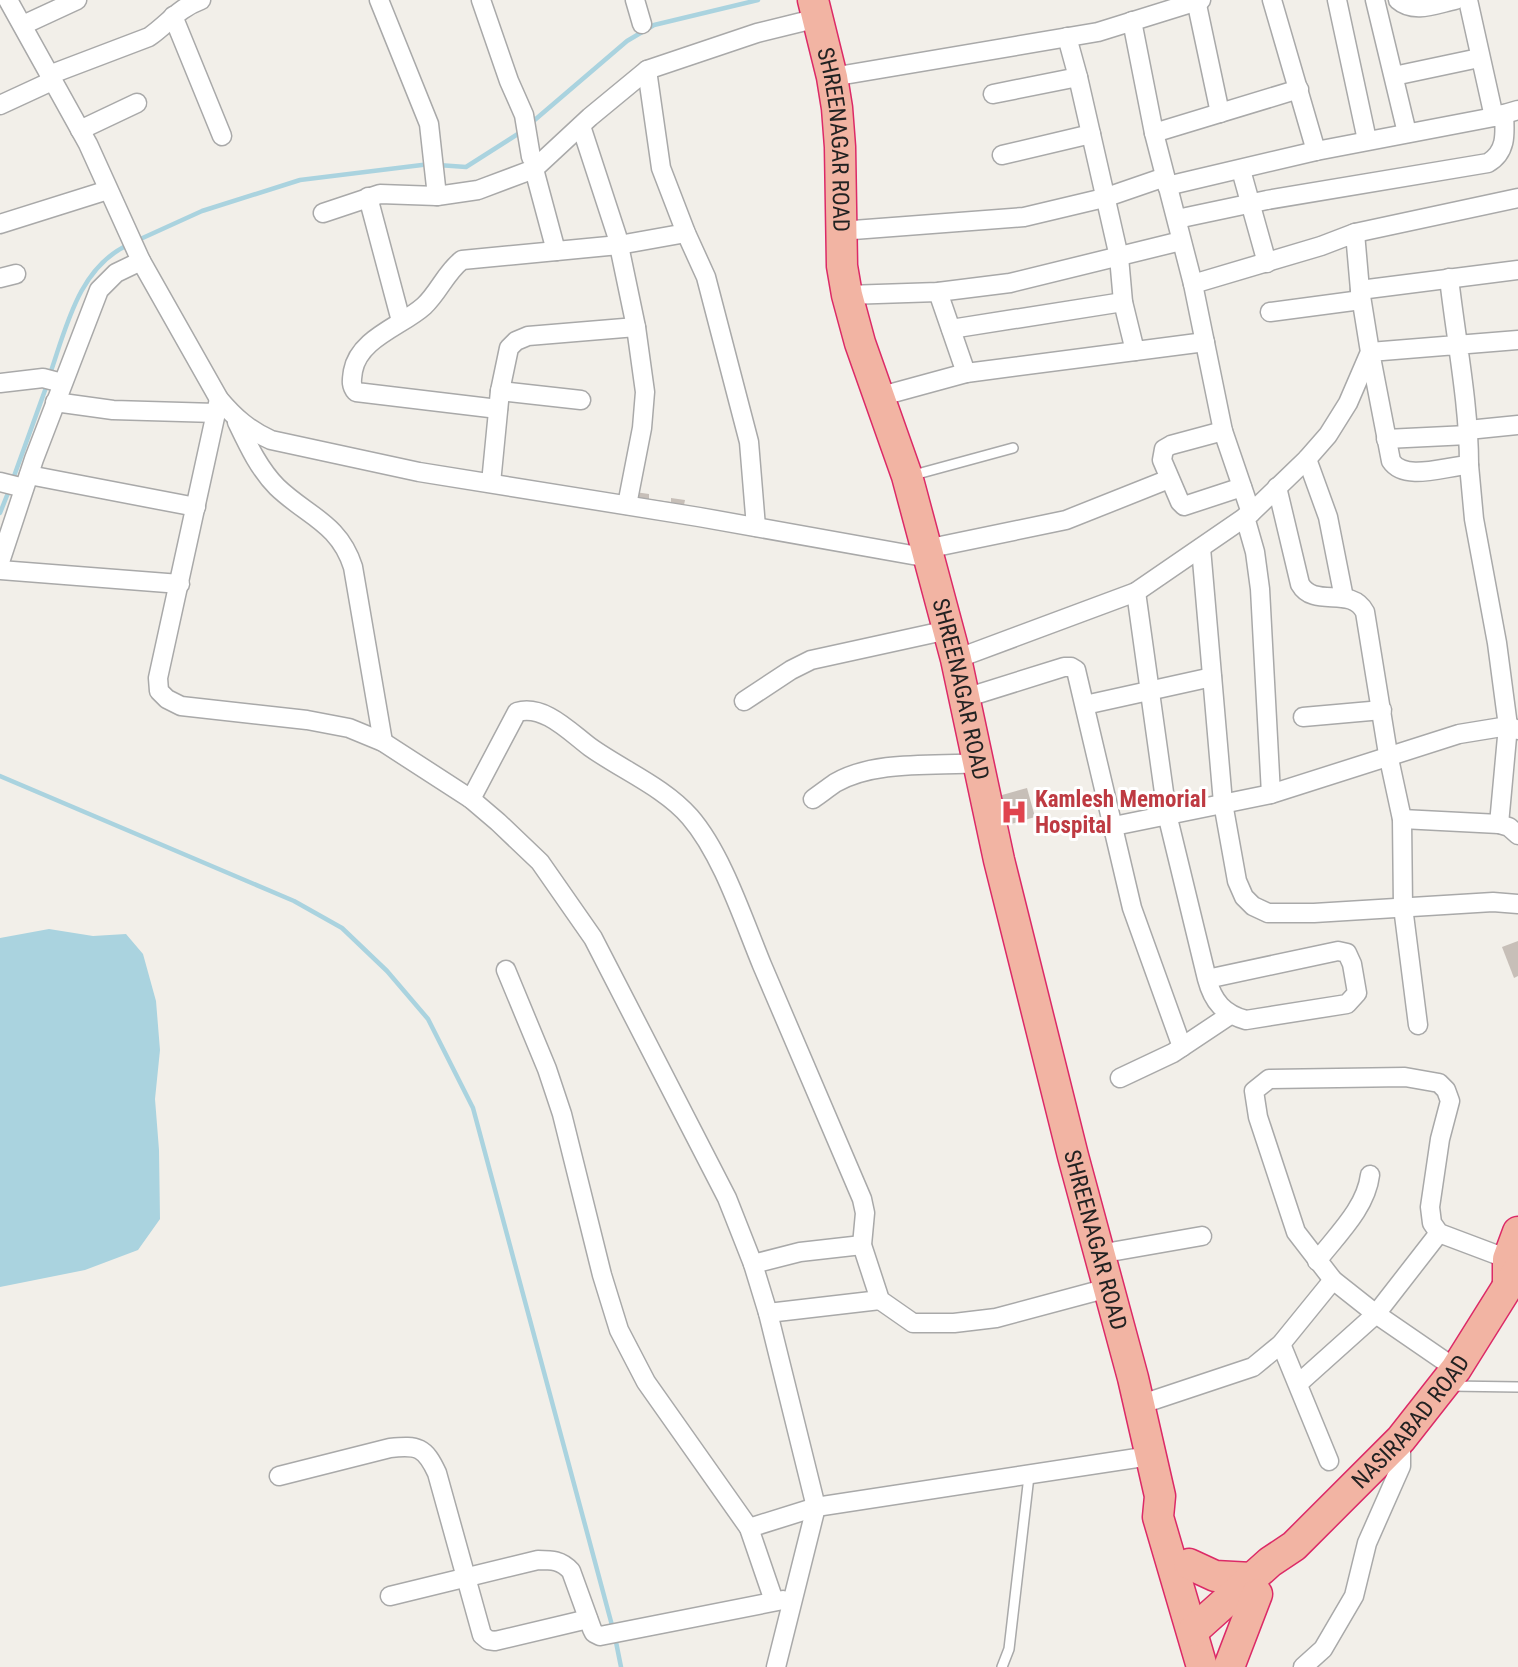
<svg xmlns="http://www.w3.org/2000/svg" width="1518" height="1667" font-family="'Roboto Condensed',sans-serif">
	<rect width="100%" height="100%" fill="#f2efe9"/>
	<!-- water -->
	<path fill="#aad3df" d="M 49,929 L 93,936 L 126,934 L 143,954 L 156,1001 L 160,1050 L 155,1099 L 159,1150 L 160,1219 L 138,1250 L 85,1270 L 0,1287 L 0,938 Z"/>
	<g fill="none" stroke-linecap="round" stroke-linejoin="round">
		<!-- stream -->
		<g stroke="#aad3df" stroke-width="4.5">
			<path d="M 530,124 L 627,41 L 654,25 L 758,0"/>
			<path d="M 438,165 L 466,167 L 521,132"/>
			<path d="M 136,241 L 202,211 L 300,180 L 430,164"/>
			<path d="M 50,374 C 66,328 79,267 128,245"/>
			<path d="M 13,479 L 48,382"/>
			<path d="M 0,513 L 10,488"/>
			<path d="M 0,776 L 294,901 L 342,928 L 387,971 L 428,1019 L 473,1108 L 613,1629"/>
			<path d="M 615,1637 L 621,1667"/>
		</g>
	</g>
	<!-- building -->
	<g fill="#c7bfb8">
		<path d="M 635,492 L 649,494 L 649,499 L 671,502 L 671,498 L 685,500 L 683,510 L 634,501 Z"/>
		<path d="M 1027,788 L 1035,817 L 1001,827 L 988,799 Z"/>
		<path d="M 1518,941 L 1518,976 L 1514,978 L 1502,947 Z"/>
	</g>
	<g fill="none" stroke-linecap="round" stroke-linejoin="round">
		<!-- service casing -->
		<g stroke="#a9a9a9" stroke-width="12">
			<g id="service">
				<path d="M 910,476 L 1013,448"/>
				<path d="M 1450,1386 L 1518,1387"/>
				<path d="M 1002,1667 L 1009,1649 L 1029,1476"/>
			</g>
		</g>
		<!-- minor casing -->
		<g stroke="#a9a9a9" stroke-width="21">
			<g id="minor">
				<path d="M 8,0 L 88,144 L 141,261 L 219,399 C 235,418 249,430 271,440 L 419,472 L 699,517 L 929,558"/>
				<path d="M 379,0 L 429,124 L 437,196"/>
				<path d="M 481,0 L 509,81 L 524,115 L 531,157"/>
				<path d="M 635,0 L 642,24"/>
				<path d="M 1196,0 L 1220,113"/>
				<path d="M 1272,0 L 1316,151"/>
				<path d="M 1337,0 L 1367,140"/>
				<path d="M 1375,0 L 1407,133"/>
				<path d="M 1398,0 C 1414,14 1436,4 1455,0"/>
				<path d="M 1468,0 L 1494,117"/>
				<path d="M 173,16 L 222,136"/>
				<path d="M 1132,21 L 1154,133 L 1193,284 L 1223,431 L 1251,513"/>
				<path d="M 23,25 L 77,0"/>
				<path d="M 1067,37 L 1078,77 L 1119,257 L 1123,302 L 1135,351"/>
				<path d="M 49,75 L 149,37 C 169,23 177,9 201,0"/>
				<path d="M 1394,76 L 1479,58"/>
				<path d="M 832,77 L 1098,32 L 1201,0"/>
				<path d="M 993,94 L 1078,77"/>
				<path d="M 0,105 L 52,81"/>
				<path d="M 581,126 L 617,236 L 636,327 L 645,392 L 642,428 L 627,505"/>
				<path d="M 80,130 L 137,103"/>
				<path d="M 1154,133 L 1299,89"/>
				<path d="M 1002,155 L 1091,134"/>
				<path d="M 534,169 L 556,251"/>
				<path d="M 1241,170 L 1267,263"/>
				<path d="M 1167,186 L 1316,151 L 1494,117 L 1518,110"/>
				<path d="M 368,197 L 401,321"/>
				<path d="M 323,213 L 380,194 L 437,196 L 478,190 L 534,169 L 590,117 L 647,70"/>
				<path d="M 1177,219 L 1267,200 L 1488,163 C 1507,152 1505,133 1504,114"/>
				<path d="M 0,224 L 108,190"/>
				<path d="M 840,231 L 1024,217 L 1104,198 L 1165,177"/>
				<path d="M 1355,233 L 1518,198"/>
				<path d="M 0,278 L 16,274"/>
				<path d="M 1449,278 C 1456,340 1469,403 1469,465 C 1446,466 1405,482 1391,461 L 1370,352 L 1518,340"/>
				<path d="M 1360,290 L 1518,270"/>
				<path d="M 938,292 L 966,373"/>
				<path d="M 847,295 L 938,292 L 1010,283 L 1181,241"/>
				<path d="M 1270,312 L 1361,300"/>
				<path d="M 951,329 L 1123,302"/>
				<path d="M 0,383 L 43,378 L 62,383"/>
				<path d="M 500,391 L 581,400"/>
				<path d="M 878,397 L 966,373 L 1205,342"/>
				<path d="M 219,399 L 158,678 L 159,691 L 167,699 L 181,706 L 307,720 L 349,728 L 383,742 L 471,799 L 498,822 L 540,862 L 593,938 L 727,1198 L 753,1264 L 768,1313 L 816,1507 L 776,1667"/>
				<path d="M 55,402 L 113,410 L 216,413"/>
				<path d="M 498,409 L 356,392 C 350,385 352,379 353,371 C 359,338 402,326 424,306 C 439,292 446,272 462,260 L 619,245 L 686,233"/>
				<path d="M 237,422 C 248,445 259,469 277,487 C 307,516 339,523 353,567 L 383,742"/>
				<path d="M 1468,430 L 1518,425"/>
				<path d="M 1223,431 L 1171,445 L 1164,449 L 1162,460 L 1180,502 L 1184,506 L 1242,487"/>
				<path d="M 1386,439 L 1468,435"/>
				<path d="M 1307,459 L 1328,517 L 1344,598"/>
				<path d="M 1469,465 L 1474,519 L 1497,643 L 1508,726 L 1499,824"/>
				<path d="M 29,475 L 196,507"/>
				<path d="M 0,482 L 24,488"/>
				<path d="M 491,483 L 500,391 L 509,348 L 516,341 L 528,336 L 636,327"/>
				<path d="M 1277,487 L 1300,584 C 1314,609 1351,585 1365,612 L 1388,754 L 1402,819 L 1403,907 L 1418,1025"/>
				<path d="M 1245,517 L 1255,552 L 1260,589 L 1271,794"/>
				<path d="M 756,527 L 749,442 L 706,277 L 686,233 L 661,168 L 647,70 L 757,33 L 818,18"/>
				<path d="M 1201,548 L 1223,803 L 1237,881 L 1244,897 L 1253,906 L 1268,913 L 1314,913 L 1493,902 L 1518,904"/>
				<path d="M 926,549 L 1066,520 L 1169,479"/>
				<path d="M 0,562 L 34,459 L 99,290 L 116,273 L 141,261"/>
				<path d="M 0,570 L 180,584"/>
				<path d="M 1136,592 L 1167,814 L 1207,979 C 1213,1002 1224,1014 1246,1020 L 1347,1004 L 1357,993 L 1352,964 L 1347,953 L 1338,951 L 1207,979"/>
				<path d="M 956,659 L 1136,592 L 1251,513 L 1307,459 L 1328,435 L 1348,403 L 1370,352 L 1360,290 L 1355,233 L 1321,246 L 1193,284"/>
				<path d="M 965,698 L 1064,667 L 1071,667 L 1076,670 L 1132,908 L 1182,1047"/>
				<path d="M 744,701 L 791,670 L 811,660 L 948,630"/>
				<path d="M 1085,705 L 1212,677"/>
				<path d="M 1303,717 L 1382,710"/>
				<path d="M 471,799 L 517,712 C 544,704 570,732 590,747 C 622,770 664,787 690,817 C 722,854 743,919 762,965 C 795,1043 828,1121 862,1199 L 865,1213 L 862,1245 L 880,1300 L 913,1323 L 954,1323 L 996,1318 L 1108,1288"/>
				<path d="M 813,799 C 820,794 828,788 835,783 C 874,760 935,766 979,763"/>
				<path d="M 1402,819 L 1499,824 L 1509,827 L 1518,835"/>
				<path d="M 1114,826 L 1271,794 L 1459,734 L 1508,726 L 1518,730"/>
				<path d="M 506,970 L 547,1069 L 562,1114 L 602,1275 L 619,1330 L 646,1382 L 749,1528 L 774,1601"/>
				<path d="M 1120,1078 L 1173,1053 L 1230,1015"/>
				<path d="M 1099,1254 L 1202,1236"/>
				<path d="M 1317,1261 C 1337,1235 1366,1208 1370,1175"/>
				<path d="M 753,1264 L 800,1252 L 862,1245"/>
				<path d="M 768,1313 L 880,1300"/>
				<path d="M 1281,1344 L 1329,1461"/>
				<path d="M 1456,1369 L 1376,1314 L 1333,1280 L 1296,1232 L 1258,1117 L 1254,1091 L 1269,1079 L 1405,1077 L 1439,1083 L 1446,1090 L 1450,1101 L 1440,1139 L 1430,1207 L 1432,1223 L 1439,1233 L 1508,1259"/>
				<path d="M 1299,1383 L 1376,1314 L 1439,1233"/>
				<path d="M 1139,1405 L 1253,1367 L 1281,1344 L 1333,1280"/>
				<path d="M 279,1476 L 390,1448 C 418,1445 425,1447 437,1473 L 482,1635 L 488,1640 L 495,1641 L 588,1619"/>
				<path d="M 749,1528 L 816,1507 L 1150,1456"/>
				<path d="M 390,1596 L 538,1560 C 552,1560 561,1560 571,1571 L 592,1629 L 594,1633 L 600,1636 L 783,1600"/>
				<path d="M 1303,1667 L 1323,1649 L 1354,1596 L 1367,1543 L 1401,1466 L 1401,1439"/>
			</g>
		</g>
		<!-- trunk casing -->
		<g stroke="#dc2a67" stroke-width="33">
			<g id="trunk">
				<path id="s1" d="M 813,0 L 832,77 L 837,108 L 840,147 L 842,266 L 847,295 L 860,343 L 907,476 L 956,659 L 999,860 L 1073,1156 L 1133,1378 L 1160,1496 L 1158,1517 L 1202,1667"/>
				<path d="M 1508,1284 L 1508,1259 L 1518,1232"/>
				<path d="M 1189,1564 L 1215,1576 L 1252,1578"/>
				<path id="s2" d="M 1193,1631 L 1270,1562 L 1294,1546 L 1401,1439 L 1456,1369 L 1518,1270"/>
				<path d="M 1229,1667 L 1257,1594"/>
			</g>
		</g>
		<!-- service -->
		<use href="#service" stroke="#fff" stroke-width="9"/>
		<!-- minor -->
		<use href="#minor" stroke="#fff" stroke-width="18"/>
		<!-- trunk -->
		<use href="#trunk" stroke="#f2b4a3" stroke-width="30"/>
	</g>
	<!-- icons -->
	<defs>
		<g id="hospital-bare" transform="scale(2.1)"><path d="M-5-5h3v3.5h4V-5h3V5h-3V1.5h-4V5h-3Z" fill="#e0444e" stroke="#fff" stroke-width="2.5" paint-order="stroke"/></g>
	</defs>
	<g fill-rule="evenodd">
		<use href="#hospital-bare" x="1014" y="812"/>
	</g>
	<g text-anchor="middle" stroke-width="6" stroke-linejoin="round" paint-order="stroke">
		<!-- street labels -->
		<g font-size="23" fill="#222" stroke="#fff">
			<text dy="8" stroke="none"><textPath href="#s1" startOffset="142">SHREENAGAR ROAD</textPath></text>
			<text dy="8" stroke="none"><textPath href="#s1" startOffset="709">SHREENAGAR ROAD</textPath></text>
			<text dy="8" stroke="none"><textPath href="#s1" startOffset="1276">SHREENAGAR ROAD</textPath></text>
			<text dy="8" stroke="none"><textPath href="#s2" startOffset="303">NASIRABAD ROAD</textPath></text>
		</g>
		<!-- health labels -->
		<g font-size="23" font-weight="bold" fill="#be3a42" stroke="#fff" text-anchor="start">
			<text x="1035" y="807">Kamlesh Memorial<tspan x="1035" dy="26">Hospital</tspan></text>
		</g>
	</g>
</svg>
